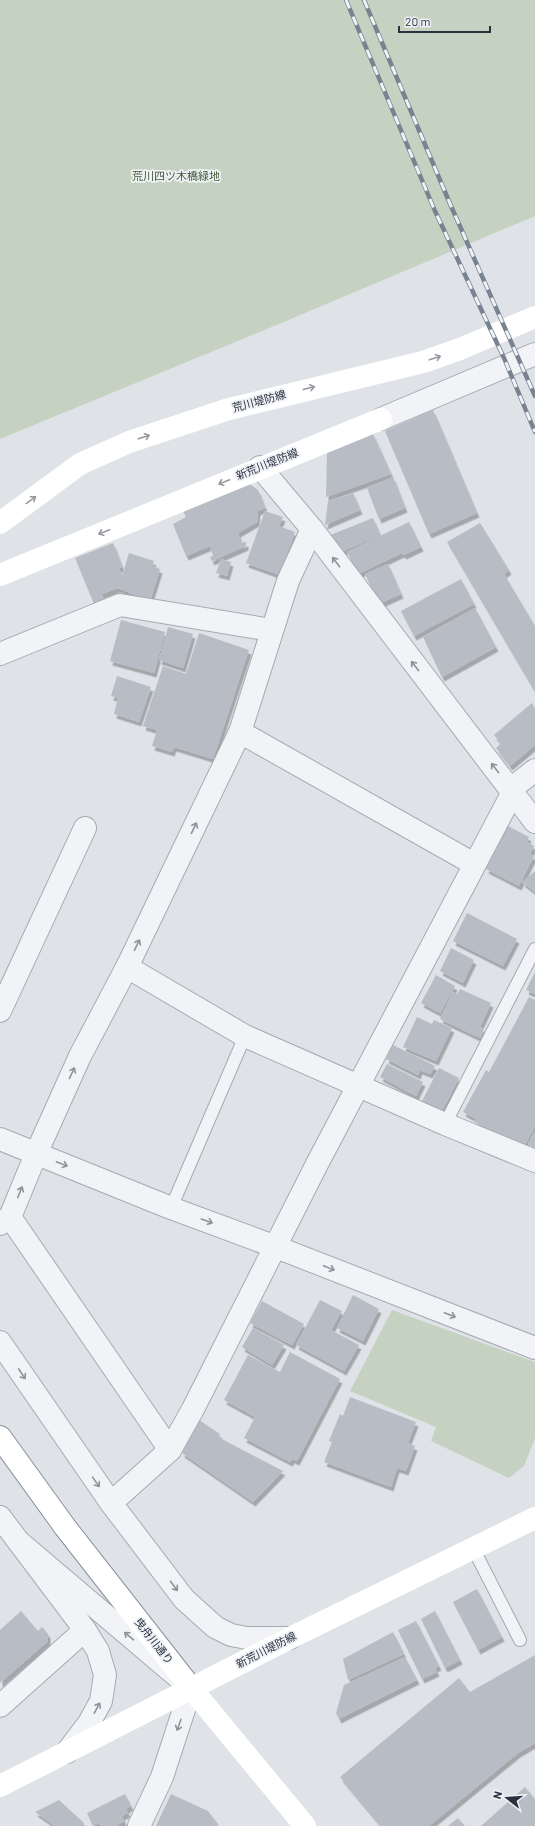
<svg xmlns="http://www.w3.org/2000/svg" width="535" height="1826" font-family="Barlow,'Noto Sans JP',sans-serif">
	<defs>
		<filter id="shadow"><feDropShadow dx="2.5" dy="4.5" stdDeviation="0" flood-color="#0004"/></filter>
	</defs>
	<rect width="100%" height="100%" fill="#dfe3e8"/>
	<!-- green -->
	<g fill="#c5d2c1">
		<path d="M 0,0 L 535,0 L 535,216 L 286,321 L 0,439 Z"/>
		<path d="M 392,1310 L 535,1362 L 535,1438 L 524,1466 L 509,1478 L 431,1441 L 436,1427 L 350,1391 Z"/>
	</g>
	<!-- building -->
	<g fill="#b7bcc5" filter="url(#shadow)">
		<path d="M 433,410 L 477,513 L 429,534 L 385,431 Z"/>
		<path d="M 373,434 L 391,474 L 326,497 L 327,453 Z"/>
		<path d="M 393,477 L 405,508 L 379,519 L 367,488 Z"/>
		<path d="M 247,482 L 258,490 L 265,508 L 258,511 L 257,522 L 238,533 L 241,543 L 246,542 L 246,546 L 212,561 L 210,557 L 213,556 L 210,546 L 186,556 L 173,524 L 186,517 L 183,511 Z"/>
		<path d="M 353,493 L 360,510 L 325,525 L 328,501 Z"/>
		<path d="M 265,511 L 283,517 L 279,526 L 295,532 L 279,575 L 246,563 Z"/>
		<path d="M 373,518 L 380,535 L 341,552 L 328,536 Z"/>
		<path d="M 409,522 L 421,547 L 404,555 L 402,553 L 358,574 L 347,552 Z"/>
		<path d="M 480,523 L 509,570 L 504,574 L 535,626 L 535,692 L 447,542 Z"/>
		<path d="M 113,543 L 122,567 L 119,568 L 122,576 L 129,553 L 154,561 L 152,566 L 160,569 L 150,601 L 118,588 L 102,594 L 104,600 L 94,604 L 75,558 Z"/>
		<path d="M 221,559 L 231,562 L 227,576 L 216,573 Z"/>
		<path d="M 388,564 L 401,594 L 381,603 L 377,594 L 375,595 L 365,574 Z"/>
		<path d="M 461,579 L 474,604 L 414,636 L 401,611 Z"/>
		<path d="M 475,608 L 496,647 L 442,677 L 423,637 Z"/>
		<path d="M 121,620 L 165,632 L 154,673 L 110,661 Z"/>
		<path d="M 168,627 L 193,634 L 183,668 L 159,660 Z"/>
		<path d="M 199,633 L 249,650 L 213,759 L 174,747 L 172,752 L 152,746 L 157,730 L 143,726 L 163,666 L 186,674 Z"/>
		<path d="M 117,676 L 151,687 L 139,722 L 114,714 L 118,698 L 111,696 Z"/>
		<path d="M 532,703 L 535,709 L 535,745 L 510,766 L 496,748 L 501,743 L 494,735 Z"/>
		<path d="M 508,826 L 529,837 L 527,842 L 534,846 L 530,854 L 534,856 L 519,886 L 486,869 Z"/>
		<path d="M 535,871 L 535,892 L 522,882 Z"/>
		<path d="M 467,913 L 517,939 L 503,966 L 453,941 Z"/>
		<path d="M 451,948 L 474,960 L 463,983 L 440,971 Z"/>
		<path d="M 535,972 L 535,994 L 526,990 Z"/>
		<path d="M 436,975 L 455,986 L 440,1013 L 421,1003 Z"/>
		<path d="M 460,989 L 491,1003 L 480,1027 L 484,1029 L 480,1038 L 440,1019 L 453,992 L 457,994 Z"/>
		<path d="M 529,997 L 535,1000 L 535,1126 L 525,1145 L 474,1122 L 476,1119 L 463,1112 L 486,1070 L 489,1072 Z"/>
		<path d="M 417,1017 L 432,1024 L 434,1020 L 452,1028 L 436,1061 L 403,1047 Z"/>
		<path d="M 393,1045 L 435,1066 L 430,1074 L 420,1070 L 418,1075 L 386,1059 Z"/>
		<path d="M 387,1064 L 423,1082 L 416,1096 L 380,1077 Z"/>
		<path d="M 439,1068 L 459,1078 L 442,1111 L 422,1101 Z"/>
		<path d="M 535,1131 L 535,1148 L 528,1144 Z"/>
		<path d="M 353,1295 L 379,1309 L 363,1341 L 337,1328 Z"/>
		<path d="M 320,1300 L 342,1311 L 331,1330 L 359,1345 L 344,1371 L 296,1345 Z"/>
		<path d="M 262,1301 L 304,1324 L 292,1345 L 250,1323 Z"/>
		<path d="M 253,1328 L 284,1345 L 272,1365 L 242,1347 Z"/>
		<path d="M 290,1352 L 340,1379 L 297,1461 L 292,1459 L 290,1462 L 244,1438 L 255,1417 L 224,1400 L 248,1355 L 280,1372 Z"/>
		<path d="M 350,1397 L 416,1422 L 408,1443 L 415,1446 L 406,1471 L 397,1468 L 391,1487 L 324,1462 L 332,1442 L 329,1441 L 340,1414 L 343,1416 Z"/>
		<path d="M 199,1420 L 220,1434 L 218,1437 L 283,1471 L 253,1502 L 182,1453 Z"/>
		<path d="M 477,1589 L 502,1637 L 478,1650 L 453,1602 Z"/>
		<path d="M 21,1611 L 38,1631 L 42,1627 L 48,1634 L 48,1641 L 0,1683 L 0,1630 Z"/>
		<path d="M 435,1611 L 460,1660 L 445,1668 L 421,1619 Z"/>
		<path d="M 416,1621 L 439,1666 L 435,1668 L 437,1672 L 422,1679 L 398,1630 Z"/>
		<path d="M 393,1632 L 404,1654 L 348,1680 L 343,1659 Z"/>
		<path d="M 535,1655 L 535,1743 L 518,1753 L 429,1826 L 381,1826 L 340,1777 L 459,1678 L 470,1692 Z"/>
		<path d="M 405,1657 L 417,1680 L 339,1719 L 336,1713 L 344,1685 Z"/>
		<path d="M 525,1787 L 535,1799 L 535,1826 L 481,1826 Z"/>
		<path d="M 125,1794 L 131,1806 L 126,1809 L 128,1813 L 122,1816 L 124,1821 L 116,1826 L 101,1826 L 99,1823 L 93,1826 L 87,1813 Z"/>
		<path d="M 171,1794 L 208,1811 L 218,1824 L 218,1826 L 156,1826 Z"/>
		<path d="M 59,1800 L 84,1823 L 81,1826 L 55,1826 L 35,1812 Z"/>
		<path d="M 458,1818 L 465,1826 L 448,1826 Z"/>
	</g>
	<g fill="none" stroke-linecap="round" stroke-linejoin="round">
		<!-- lane casing -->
		<g stroke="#a5aab2" stroke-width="14">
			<g id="lane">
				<path d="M 445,1124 L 535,949"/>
				<path d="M 171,1208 L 245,1036"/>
				<path d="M 473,1548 L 520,1640"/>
			</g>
		</g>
		<!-- street casing -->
		<g stroke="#a5aab2" stroke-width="24">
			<g id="street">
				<path d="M 381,419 L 535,354"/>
				<path d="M 260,467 L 312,529 L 535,822"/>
				<path d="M 0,654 L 120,605 L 271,630"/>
				<path d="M 240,732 L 474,864"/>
				<path d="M 511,789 L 535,770"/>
				<path d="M 127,967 L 245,1036 L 445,1124 L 535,1161"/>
				<path d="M 0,1011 L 85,828"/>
				<path d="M 0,1139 L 171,1208 L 276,1247 L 535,1348"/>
				<path d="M 10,1217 L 170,1450"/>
				<path d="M 0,1224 L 10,1217 L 36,1154 L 80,1056 L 127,967 L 240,732 L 288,581 L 312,529"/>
				<path d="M 0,1342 L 111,1503 L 184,1599 L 215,1627 L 231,1635 L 247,1638 L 290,1638"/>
				<path d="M 111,1503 L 170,1450 L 193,1409 L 317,1164 L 513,792"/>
				<path d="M 0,1517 L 85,1630 L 98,1651 L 105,1675 L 101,1701 L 89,1723 L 67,1752"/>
				<path d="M 19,1542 L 191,1688 L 162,1777 L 139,1826"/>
				<path d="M 0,1706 L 85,1630"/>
			</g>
		</g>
		<!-- highway casing -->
		<g stroke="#87909e" stroke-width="24">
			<path id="highway" d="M 0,1437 L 65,1527 L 191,1688"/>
		</g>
		<!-- lane -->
		<use href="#lane" stroke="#f2f3f6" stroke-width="12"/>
		<!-- street -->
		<use href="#street" stroke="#f2f3f6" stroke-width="22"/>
		<!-- secondary -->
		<g stroke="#fff" stroke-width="22">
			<path d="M 0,523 L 80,464 L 129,442 L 229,409 L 423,362 L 460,349 L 535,317"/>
			<path d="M 0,575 L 381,419"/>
			<path d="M 191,1688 L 305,1826"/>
			<path d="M 0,1786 L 290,1638 L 535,1518"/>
		</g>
		<!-- highway -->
		<use href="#highway" stroke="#fff" stroke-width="22"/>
		<!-- rail casing -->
		<g stroke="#798291" stroke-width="4.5">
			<g id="rail">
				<path d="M 346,0 L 435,211 L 504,358 L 535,432"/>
				<path d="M 364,0 L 451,206 L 535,396"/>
			</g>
		</g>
		<!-- rail -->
		<use href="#rail" stroke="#eff2f6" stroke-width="3" stroke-dasharray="9" stroke-linecap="butt"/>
	</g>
	<!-- one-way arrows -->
	<defs><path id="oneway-shaft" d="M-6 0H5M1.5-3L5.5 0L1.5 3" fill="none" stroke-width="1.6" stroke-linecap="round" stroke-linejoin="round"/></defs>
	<g stroke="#94989f">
		<use href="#oneway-shaft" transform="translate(435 358) rotate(-18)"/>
		<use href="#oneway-shaft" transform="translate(309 388) rotate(-14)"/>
		<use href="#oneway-shaft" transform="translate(144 437) rotate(-18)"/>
		<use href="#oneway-shaft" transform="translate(224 482) rotate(158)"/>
		<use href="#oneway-shaft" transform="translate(31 500) rotate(-36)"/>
		<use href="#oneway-shaft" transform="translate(104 532) rotate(158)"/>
	</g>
	<g stroke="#8e929a">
		<use href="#oneway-shaft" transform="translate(336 562) rotate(-127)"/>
		<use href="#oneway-shaft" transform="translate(415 666) rotate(-128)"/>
		<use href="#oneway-shaft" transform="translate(495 768) rotate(-128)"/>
		<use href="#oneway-shaft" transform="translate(194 828) rotate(-64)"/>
		<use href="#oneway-shaft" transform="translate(137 945) rotate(-64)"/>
		<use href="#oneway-shaft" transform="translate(72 1073) rotate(-65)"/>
		<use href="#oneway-shaft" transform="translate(62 1164) rotate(22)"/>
		<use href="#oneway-shaft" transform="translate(20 1192) rotate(-68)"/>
		<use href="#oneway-shaft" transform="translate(207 1221) rotate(20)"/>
		<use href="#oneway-shaft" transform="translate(329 1268) rotate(22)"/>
		<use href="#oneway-shaft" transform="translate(450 1315) rotate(21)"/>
		<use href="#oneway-shaft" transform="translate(22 1374) rotate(56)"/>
		<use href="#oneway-shaft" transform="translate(96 1482) rotate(55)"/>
		<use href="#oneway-shaft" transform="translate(174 1586) rotate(53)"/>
		<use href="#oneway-shaft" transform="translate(129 1636) rotate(-140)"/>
		<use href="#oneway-shaft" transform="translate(97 1708) rotate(-62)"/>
		<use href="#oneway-shaft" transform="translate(179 1725) rotate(109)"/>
	</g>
	<g text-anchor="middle" stroke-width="3.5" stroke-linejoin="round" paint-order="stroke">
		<!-- park labels -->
		<g font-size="11" fill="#3d5a36" stroke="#eff2f6">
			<text x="176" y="180">荒川四ツ木橋緑地</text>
		</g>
		<!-- street labels -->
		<g font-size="11" fill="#29303f" stroke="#eff2f6">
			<text transform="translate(259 401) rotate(-15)" y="4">荒川堤防線</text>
			<text transform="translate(267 464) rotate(-22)" y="4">新荒川堤防線</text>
			<text transform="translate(154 1641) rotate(52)" y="4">曳舟川通り</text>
			<text transform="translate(266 1650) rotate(-27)" y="4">新荒川堤防線</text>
		</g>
	</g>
	<!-- north arrow -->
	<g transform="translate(507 1798) rotate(287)" stroke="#eff2f6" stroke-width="3" paint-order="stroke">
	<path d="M0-3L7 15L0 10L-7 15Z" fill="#29303f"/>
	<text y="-6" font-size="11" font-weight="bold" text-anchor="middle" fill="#29303f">N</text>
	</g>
	<!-- scale -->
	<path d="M399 26v6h91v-6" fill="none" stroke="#29303f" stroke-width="2"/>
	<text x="405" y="26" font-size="12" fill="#29303f" stroke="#eff2f6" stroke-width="3" paint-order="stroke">20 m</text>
</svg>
